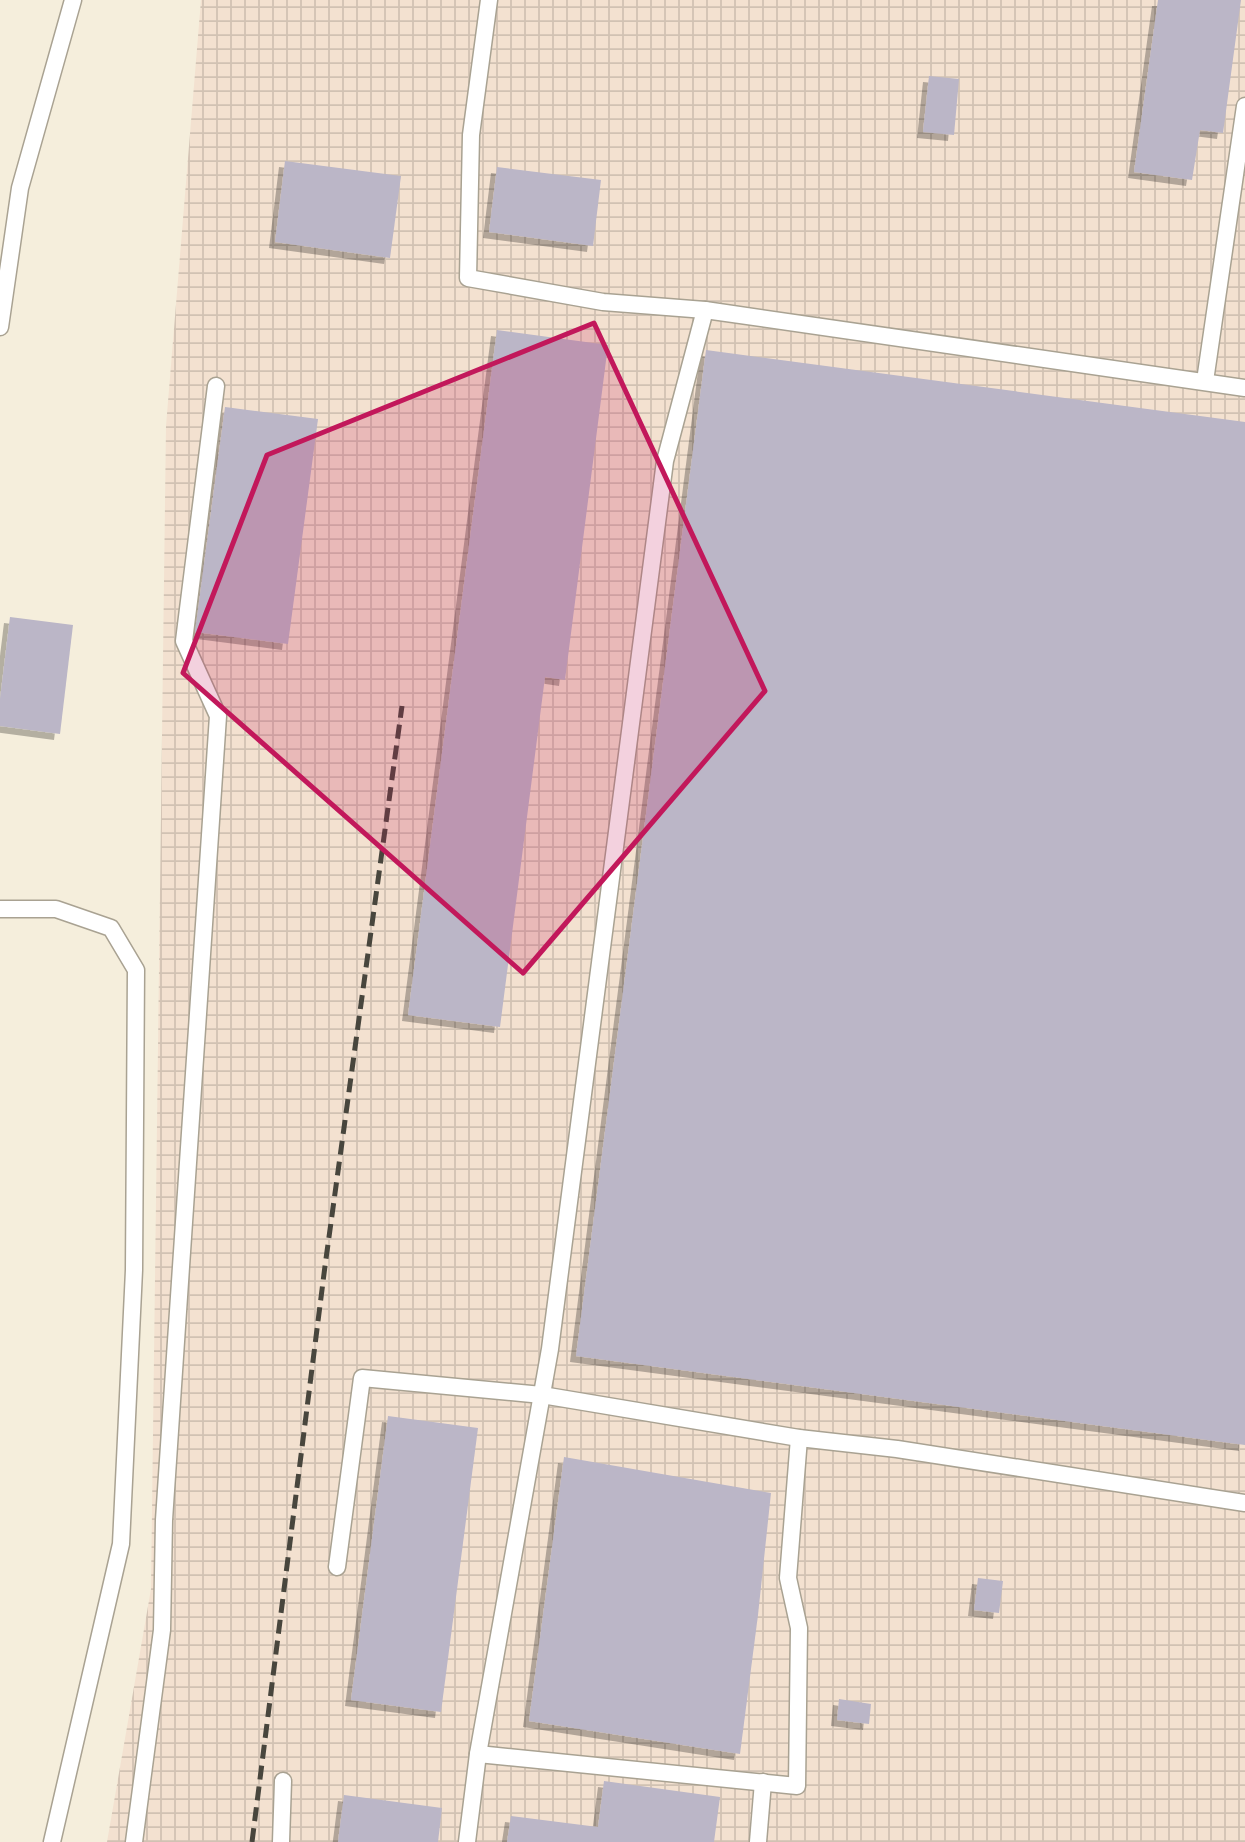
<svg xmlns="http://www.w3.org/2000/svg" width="1245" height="1842" font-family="'Sofia Sans Condensed',sans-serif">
	<defs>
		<pattern id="industrial-grid" width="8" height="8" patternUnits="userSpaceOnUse" patternTransform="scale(1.75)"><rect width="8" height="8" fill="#f3e1d0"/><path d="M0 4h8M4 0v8" fill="none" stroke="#d1c2b3"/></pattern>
		<filter id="shadow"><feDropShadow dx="-6" dy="6" stdDeviation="0" flood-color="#0004"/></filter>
	</defs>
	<rect width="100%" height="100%" fill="#f5eedc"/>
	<!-- industrial -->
	<path fill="url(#industrial-grid)" d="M 201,0 L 1245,0 L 1245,1842 L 107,1842 L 151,1589 L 166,426 Z"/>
	<!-- building -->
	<g fill="#bbb6c7" filter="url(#shadow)">
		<path d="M 1158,0 L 1241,0 L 1223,133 L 1200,130 L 1192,180 L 1134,172 Z"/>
		<path d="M 929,76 L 959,79 L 954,135 L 923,132 Z"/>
		<path d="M 285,161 L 401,176 L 390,258 L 275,242 Z"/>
		<path d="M 497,167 L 601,180 L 593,246 L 489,232 Z"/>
		<path d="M 497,330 L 608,345 L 565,680 L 545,677 L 500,1027 L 408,1015 Z"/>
		<path d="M 706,350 L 1245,422 L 1245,1445 L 576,1356 Z"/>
		<path d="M 225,407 L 318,419 L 288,644 L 195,632 Z"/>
		<path d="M 10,617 L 73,625 L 60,734 L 0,726 L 0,699 Z"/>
		<path d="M 388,1416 L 478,1428 L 441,1712 L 351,1700 Z"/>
		<path d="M 564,1457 L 771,1493 L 758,1615 L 740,1754 L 529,1721 Z"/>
		<path d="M 978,1578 L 1003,1581 L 999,1613 L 974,1610 Z"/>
		<path d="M 839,1699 L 871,1704 L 869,1724 L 837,1720 Z"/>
		<path d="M 604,1781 L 720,1797 L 714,1842 L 507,1842 L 511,1816 L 598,1827 Z"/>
		<path d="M 344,1795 L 442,1808 L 438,1842 L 338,1842 Z"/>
	</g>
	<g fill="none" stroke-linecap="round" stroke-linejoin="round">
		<!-- lane casing -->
		<g stroke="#a9a292" stroke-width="19">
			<g id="lane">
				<path d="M 489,0 L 471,135 L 468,278 L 603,302 L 705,310"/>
				<path d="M 0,327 L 20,188 L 73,0"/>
				<path d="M 1205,381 L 1245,106"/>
				<path d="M 0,909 L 56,909 L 111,928 L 136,970 L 134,1270 L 121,1544 L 52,1842"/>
				<path d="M 337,1567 L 362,1378 L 542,1395 L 799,1438 L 897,1449 L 1245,1503"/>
				<path d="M 478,1754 L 797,1786 L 799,1628 L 788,1578 L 799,1438"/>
				<path d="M 134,1842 L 162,1630 L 164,1520 L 218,716 L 184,641 L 216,386"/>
				<path d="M 281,1842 L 283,1781"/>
				<path d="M 467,1842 L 478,1754 L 550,1349 L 665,461 L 705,310 L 1245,388"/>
				<path d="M 758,1842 L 763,1782"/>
			</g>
		</g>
		<!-- lane -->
		<use href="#lane" stroke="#fff" stroke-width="16"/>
		<!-- rail -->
		<path stroke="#48463d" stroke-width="5" stroke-dasharray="14 7" stroke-linecap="butt" d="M 252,1842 L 325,1266 L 402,706"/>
	</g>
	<!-- marked area -->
	<path fill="#c2185b" fill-opacity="0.2" stroke="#c2185b" stroke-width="5" stroke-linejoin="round" d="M 594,323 L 765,691 L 523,973 L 183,673 L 267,455 Z"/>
</svg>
